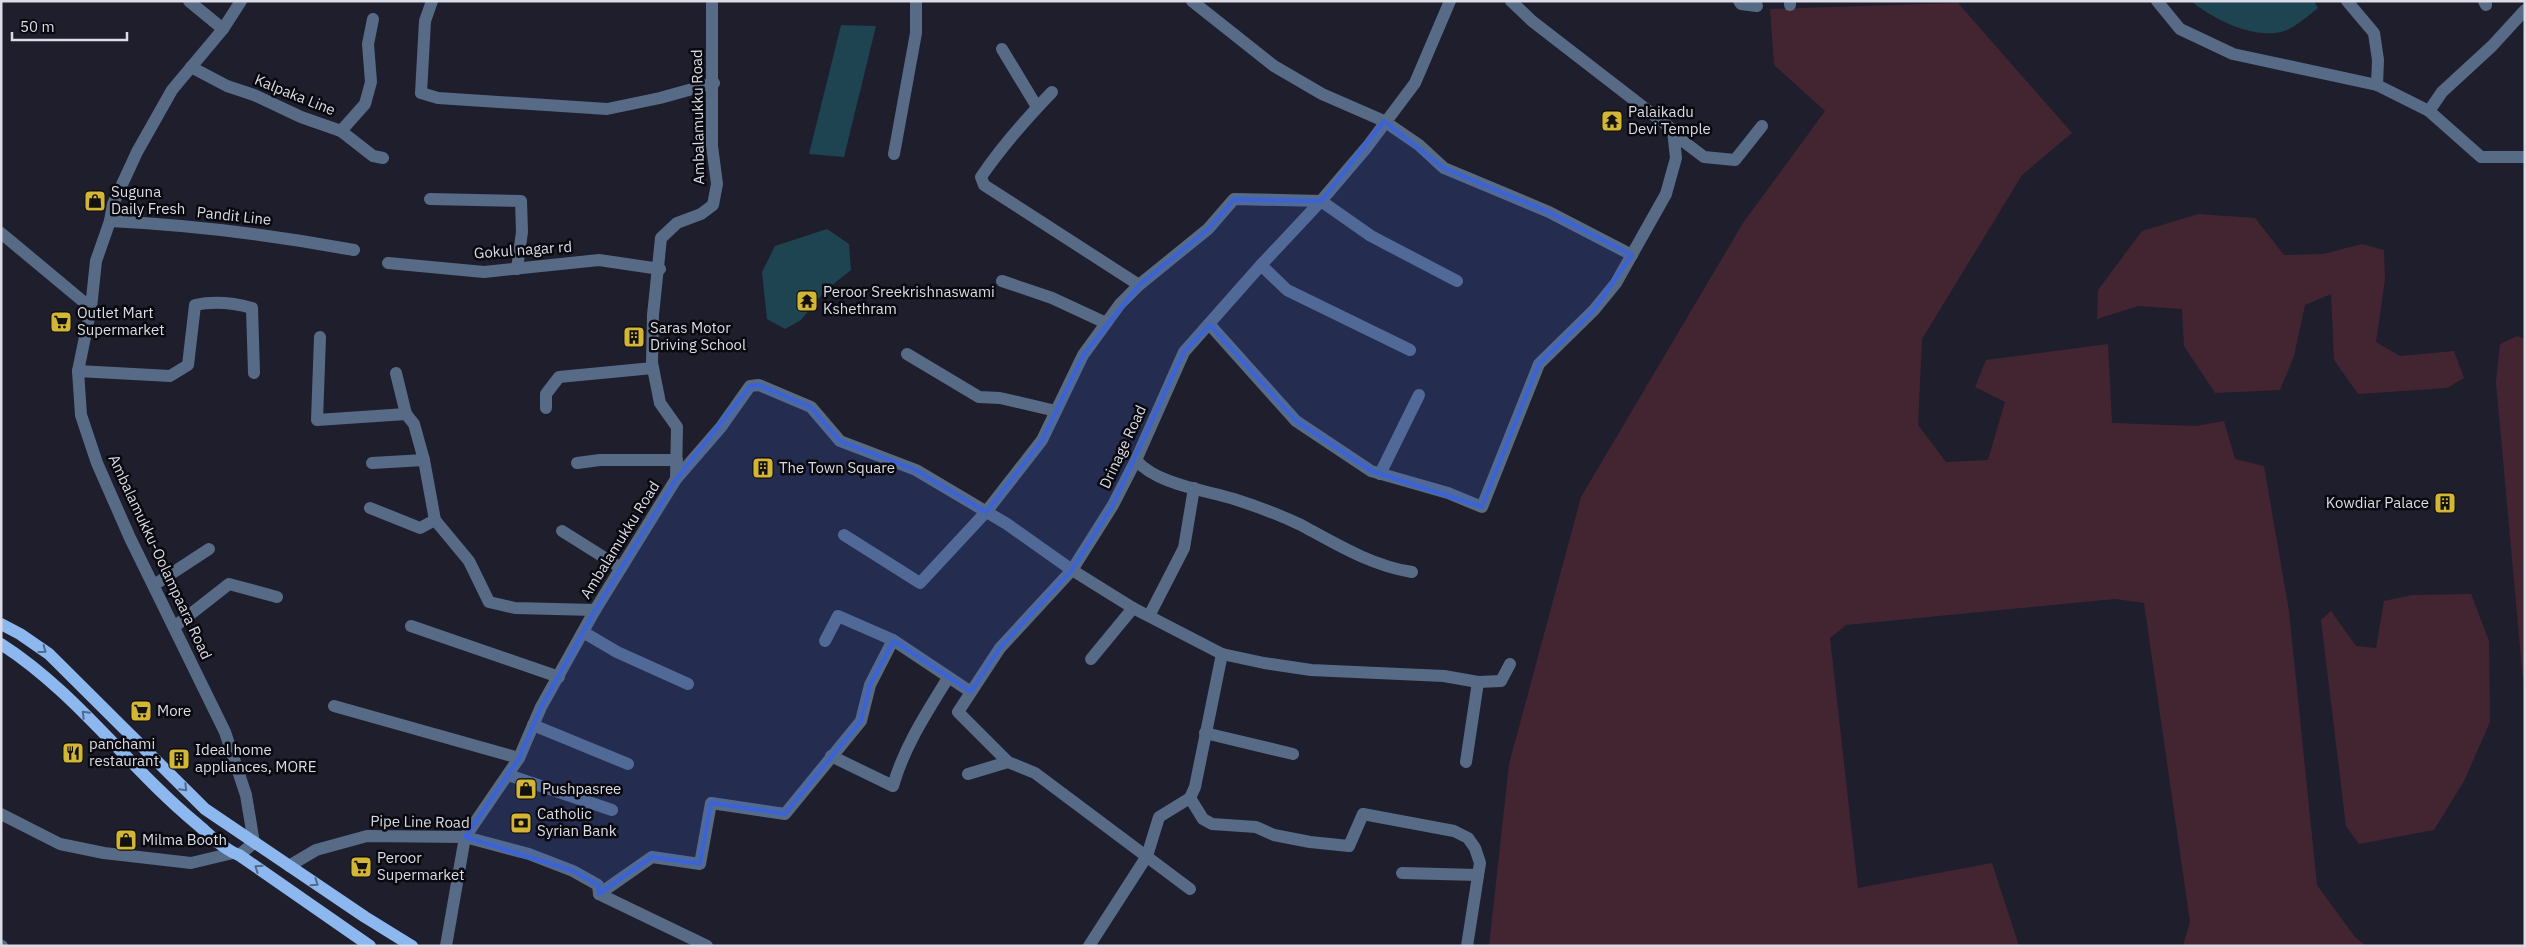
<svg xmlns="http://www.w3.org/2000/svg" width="2526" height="947" font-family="'IBM Plex Sans',sans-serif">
	<rect width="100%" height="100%" fill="#1f1e2d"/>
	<!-- green -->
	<g fill="#432531">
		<path d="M 1958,3 L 2072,133 L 2022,175 L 1922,339 L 1918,425 L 1946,462 L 1988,460 L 2005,402 L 1975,387 L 1986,360 L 2108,344 L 2112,423 L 2196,426 L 2224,421 L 2235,459 L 2264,466 L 2289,611 L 2317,885 L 2355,937 L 2366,946 L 2179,946 L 2183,945 L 2190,922 L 2144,603 L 2115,599 L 1846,625 L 1830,638 L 1858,888 L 1992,863 L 2019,946 L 1489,946 L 1509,764 L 1581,497 L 1743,223 L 1825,111 L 1774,65 L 1770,9 Z"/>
		<path d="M 2198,214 L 2255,218 L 2284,255 L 2323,254 L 2362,244 L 2384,250 L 2385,279 L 2376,342 L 2400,356 L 2454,351 L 2464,378 L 2447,388 L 2358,394 L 2334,360 L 2331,294 L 2305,305 L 2294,356 L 2280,390 L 2215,393 L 2184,346 L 2182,309 L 2138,306 L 2097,319 L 2098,290 L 2142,231 Z"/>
		<path d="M 2517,336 L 2525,339 L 2525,702 L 2496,382 L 2500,344 Z"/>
		<path d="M 2471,594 L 2489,641 L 2490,722 L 2464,781 L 2434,830 L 2359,844 L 2346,826 L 2321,620 L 2331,611 L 2356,646 L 2376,648 L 2384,601 L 2412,595 Z"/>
	</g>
	<!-- water -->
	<g fill="#1d4450">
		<path d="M 2191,1 L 2314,1 L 2318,8 C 2309,15 2299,24 2289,29 C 2259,43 2214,20 2191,1 Z"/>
		<path d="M 841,25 L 876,26 L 844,157 L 809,154 Z"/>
		<path d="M 827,229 L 849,244 L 851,270 L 826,290 L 801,320 L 785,329 L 767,319 L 762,272 L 775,246 Z"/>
	</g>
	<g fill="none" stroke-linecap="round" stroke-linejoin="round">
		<!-- minor -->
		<g stroke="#576b86" stroke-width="12">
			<path d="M 189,1 L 223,29"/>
			<path d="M 432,1 L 425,21 L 421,93 L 438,98 L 607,109 L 660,98 L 714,83"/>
			<path d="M 1192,1 L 1274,66 L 1322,94 L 1384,121 L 1419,145 L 1444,168 L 1549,212 L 1632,255"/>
			<path d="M 1739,1 L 1741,4 L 1757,6"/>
			<path d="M 1790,1 L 1790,5"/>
			<path d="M 2157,1 L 2180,29 L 2233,54 L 2377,85 L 2429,111 L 2481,157 L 2525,157"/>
			<path d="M 2347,1 L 2374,33 L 2378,60 L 2377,85"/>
			<path d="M 2484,1 L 2486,5"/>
			<path d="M 1002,49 L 1037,107"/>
			<path d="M 191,67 L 227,86 L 254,95 L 301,117 L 341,131 L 373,156 L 383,158"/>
			<path d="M 1052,92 C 1026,119 1002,146 981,177 L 984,185 L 1139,285"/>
			<path d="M 2429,111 L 2442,92 L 2492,46 L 2525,10"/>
			<path d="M 341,131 L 365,104 L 371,82 L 368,44 L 373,19"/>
			<path d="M 1675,135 L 1704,157 L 1735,160 L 1762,126"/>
			<path d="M 894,154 L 916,33 L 916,1"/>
			<path d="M 430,199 L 521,201 L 522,232 L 517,269"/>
			<path d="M 110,221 C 192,225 273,235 354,250"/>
			<path d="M 1,233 L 91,308"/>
			<path d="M 388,263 L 484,272 L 599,260 L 660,269"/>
			<path d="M 1261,265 L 1287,290 L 1410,350"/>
			<path d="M 1002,281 L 1052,298 L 1106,323"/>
			<path d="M 1210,325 L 1296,421 L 1371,471 L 1448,493 L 1482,507 L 1539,364 L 1594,310 L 1616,283 L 1666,194 L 1676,158 L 1673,130 L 1532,21 L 1511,1"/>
			<path d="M 320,337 L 317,420 L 406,414"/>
			<path d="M 907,354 L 979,397 L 1000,398 L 1056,411"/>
			<path d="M 78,371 L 170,376 L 188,365 L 195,305 C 213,301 234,303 252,308 L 254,373"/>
			<path d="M 396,373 L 406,414 L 414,424 L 424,460 L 435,520 L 469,561 L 489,602 L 515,608 L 595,610"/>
			<path d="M 546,408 L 546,394 L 559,377 L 653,368"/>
			<path d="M 1136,460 C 1156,484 1204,490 1234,499 C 1256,506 1280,515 1301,525 C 1336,544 1372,566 1412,572"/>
			<path d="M 372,463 L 424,460"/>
			<path d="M 577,463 L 600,460 L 677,460"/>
			<path d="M 1380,474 L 1419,395"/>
			<path d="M 676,479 L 721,427 L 750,386 L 759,385 L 811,407 L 840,441 L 916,470 L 1007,524 L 1072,570 L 1133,608 L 1222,654 L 1264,663 L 1311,670 L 1444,676 L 1478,682 L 1501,681 L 1510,664"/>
			<path d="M 370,508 L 420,528 L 435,520"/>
			<path d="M 562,531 L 621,568"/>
			<path d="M 844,535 L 920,583 L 986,512 L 1042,440 L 1083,355 L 1120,304 L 1139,285 L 1208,229 L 1234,199 L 1321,201 L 1371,236 L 1457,281"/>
			<path d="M 154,585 L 209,549"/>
			<path d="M 1149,616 L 1184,548 L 1194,488"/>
			<path d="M 411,626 L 559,677"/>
			<path d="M 174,627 L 229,584 L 277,597"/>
			<path d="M 583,632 L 617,652 L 688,684"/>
			<path d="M 825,641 L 838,616 L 893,640 L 971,692"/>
			<path d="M 1091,659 L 1133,608"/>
			<path d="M 334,706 L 519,758"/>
			<path d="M 533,725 L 628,764"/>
			<path d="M 1205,733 L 1293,754"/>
			<path d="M 831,756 L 893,786 C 904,747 927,712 948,678"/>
			<path d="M 1466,762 L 1478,682"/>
			<path d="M 968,774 L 1008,762"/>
			<path d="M 508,775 L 612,810"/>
			<path d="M 1190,798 L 1203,819 L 1212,824 L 1256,827 L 1274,835 L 1310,842 L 1349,846 L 1363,814 L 1454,831 L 1468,838 L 1475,848 L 1480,863 L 1467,946"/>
			<path d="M 1,814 L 60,844 L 104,853 L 191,863 L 233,853"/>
			<path d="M 239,855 L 254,843 L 246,795 L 225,732 L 130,538 L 97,463 L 81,415 L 78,371 L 91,308 L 96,261 L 110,221 L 113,204 L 137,152 L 172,90 L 223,29 L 241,1"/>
			<path d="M 289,866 L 316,850 L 367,836 L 465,837 L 529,854 L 573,871 L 598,885 L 599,894 L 707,946"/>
			<path d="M 1402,873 L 1478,875"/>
			<path d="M 1190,889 L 1035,773 L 1008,762 L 958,712 L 1000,648 L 1072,570 L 1113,505 L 1136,460 L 1184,352 L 1261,265 L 1321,201 L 1367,147 L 1415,83 L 1450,1"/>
			<path d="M 599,894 L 652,857 L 700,864 L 711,803 L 785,814 L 861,721 L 870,685 L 893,640"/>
			<path d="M 1,946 L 2,946"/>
			<path d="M 446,946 L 465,837 L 519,758 L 541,707 L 595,610 L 676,479 L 677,427 L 660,403 L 652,363 L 653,315 L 661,238 L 677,223 L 701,214 L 713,205 L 717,184 L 712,146 L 712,1"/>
			<path d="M 1089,946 L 1147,856 L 1159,817 L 1190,798 L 1195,787 L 1222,654"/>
		</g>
		<!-- major -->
		<g stroke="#8cb7ef" stroke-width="12">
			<path d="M 1,624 L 20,634 L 49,654 L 205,809 L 365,917 L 412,946"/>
			<path d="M 1,644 C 76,692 128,767 197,824 C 209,834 224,850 239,855 L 370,946"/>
		</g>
	</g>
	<!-- one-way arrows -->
	<defs><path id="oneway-chevron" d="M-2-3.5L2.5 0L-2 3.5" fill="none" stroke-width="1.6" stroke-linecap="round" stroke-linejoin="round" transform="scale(1.25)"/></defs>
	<g stroke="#51698a">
		<use href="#oneway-chevron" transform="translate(43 650) rotate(36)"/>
		<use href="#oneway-chevron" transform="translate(85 714) rotate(-135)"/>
		<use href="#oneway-chevron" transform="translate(184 788) rotate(45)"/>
		<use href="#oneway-chevron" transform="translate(258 868) rotate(-145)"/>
		<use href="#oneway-chevron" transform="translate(315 883) rotate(34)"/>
	</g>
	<!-- marked area -->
	<path fill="#3a63da" fill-opacity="0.2" stroke="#3a63da" stroke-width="4" stroke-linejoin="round" d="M 1384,121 L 1444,168 L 1549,212 L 1632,255 L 1594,310 L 1539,364 L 1482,507 L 1371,471 L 1296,421 L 1210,325 L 1184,352 L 1113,505 L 1072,570 L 1000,648 L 971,692 L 894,641 L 870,685 L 861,721 L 785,814 L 711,803 L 700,864 L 652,857 L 599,894 L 598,885 L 573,871 L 465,837 L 519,758 L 541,707 L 595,610 L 676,479 L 750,386 L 759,385 L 811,407 L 840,441 L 916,470 L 986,512 L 1042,440 L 1083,355 L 1139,285 L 1208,229 L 1234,199 L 1321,201 Z"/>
	<!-- icons -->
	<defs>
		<g id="temple-square" transform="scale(1.125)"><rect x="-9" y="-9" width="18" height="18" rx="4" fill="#d4b635" stroke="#09090f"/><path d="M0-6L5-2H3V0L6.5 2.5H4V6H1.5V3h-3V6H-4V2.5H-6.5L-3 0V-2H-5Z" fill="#111"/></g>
		<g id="shop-square" transform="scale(1.125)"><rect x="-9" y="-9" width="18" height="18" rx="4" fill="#d4b635" stroke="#09090f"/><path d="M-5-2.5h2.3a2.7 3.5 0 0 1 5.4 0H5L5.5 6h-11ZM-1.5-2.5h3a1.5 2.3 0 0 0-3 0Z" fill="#111"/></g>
		<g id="supermarket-square" transform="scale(1.125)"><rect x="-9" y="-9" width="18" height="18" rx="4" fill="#d4b635" stroke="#09090f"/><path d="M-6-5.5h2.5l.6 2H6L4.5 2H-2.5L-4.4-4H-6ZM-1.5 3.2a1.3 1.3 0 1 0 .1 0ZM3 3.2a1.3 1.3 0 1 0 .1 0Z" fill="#111"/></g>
		<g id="building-square" transform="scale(1.125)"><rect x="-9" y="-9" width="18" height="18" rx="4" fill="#d4b635" stroke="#09090f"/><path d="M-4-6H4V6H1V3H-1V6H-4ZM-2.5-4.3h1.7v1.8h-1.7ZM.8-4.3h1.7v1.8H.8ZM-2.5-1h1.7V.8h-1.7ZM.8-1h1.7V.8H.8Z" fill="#111"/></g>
		<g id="restaurant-square" transform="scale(1.125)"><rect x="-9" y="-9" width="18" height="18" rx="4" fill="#d4b635" stroke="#09090f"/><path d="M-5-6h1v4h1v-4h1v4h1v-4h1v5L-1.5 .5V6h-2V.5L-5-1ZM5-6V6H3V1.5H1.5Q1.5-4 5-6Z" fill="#111"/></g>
		<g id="bank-square" transform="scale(1.125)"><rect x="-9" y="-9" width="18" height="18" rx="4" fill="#d4b635" stroke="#09090f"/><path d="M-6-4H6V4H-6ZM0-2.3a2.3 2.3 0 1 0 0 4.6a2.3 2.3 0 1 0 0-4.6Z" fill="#111"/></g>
	</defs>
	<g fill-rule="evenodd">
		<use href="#temple-square" x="1612" y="121"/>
		<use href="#shop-square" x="95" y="201"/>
		<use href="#temple-square" x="807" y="301"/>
		<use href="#supermarket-square" x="61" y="322"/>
		<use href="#building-square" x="634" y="337"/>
		<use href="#building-square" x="763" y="468"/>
		<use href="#building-square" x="2445" y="503"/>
		<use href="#supermarket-square" x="141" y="711"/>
		<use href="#restaurant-square" x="73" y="753"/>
		<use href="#building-square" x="179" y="759"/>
		<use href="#shop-square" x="526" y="789"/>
		<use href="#bank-square" x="521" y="823"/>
		<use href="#shop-square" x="126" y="840"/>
		<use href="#supermarket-square" x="361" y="867"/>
	</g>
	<g text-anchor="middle" stroke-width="5" stroke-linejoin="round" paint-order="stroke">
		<!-- street labels -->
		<g font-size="15" fill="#dcdce6" stroke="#09090f">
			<text transform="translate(295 95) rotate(22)" y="5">Kalpaka Line</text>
			<text transform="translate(698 117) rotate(-91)" y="5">Ambalamukku Road</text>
			<text transform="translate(234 216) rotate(6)" y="5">Pandit Line</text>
			<text transform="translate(523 250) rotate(-4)" y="5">Gokul nagar rd</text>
			<text transform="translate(1123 447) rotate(-65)" y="5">Drinage Road</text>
			<text transform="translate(620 540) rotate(-58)" y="5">Ambalamukku Road</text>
			<text transform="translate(160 557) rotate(65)" y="5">Ambalamukku-Oolampaara Road</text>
			<text transform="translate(420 822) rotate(1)" y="5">Pipe Line Road</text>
		</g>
		<!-- poi labels -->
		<g font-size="15" fill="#dcdce6" stroke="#09090f" text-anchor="start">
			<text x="1628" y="117">Palaikadu<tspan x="1628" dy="17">Devi Temple</tspan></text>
			<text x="111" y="197">Suguna<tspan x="111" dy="17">Daily Fresh</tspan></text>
			<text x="823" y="297">Peroor Sreekrishnaswami<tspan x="823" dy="17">Kshethram</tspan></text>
			<text x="77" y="318">Outlet Mart<tspan x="77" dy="17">Supermarket</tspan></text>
			<text x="650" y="333">Saras Motor<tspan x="650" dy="17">Driving School</tspan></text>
			<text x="779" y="473">The Town Square</text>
			<text x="2429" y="508" text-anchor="end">Kowdiar Palace</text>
			<text x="157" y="716">More</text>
			<text x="89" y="749">panchami<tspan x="89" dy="17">restaurant</tspan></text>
			<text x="195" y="755">Ideal home<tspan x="195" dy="17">appliances, MORE</tspan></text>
			<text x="542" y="794">Pushpasree</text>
			<text x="537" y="819">Catholic<tspan x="537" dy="17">Syrian Bank</tspan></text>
			<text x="142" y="845">Milma Booth</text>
			<text x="377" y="863">Peroor<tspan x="377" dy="17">Supermarket</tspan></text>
		</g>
	</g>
	<!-- border -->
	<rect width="2526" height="947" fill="none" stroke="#dcdce6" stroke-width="5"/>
	<!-- scale -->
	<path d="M12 32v8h115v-8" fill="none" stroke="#dcdce6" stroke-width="2.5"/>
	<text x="20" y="32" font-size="15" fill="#dcdce6" stroke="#09090f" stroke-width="4" paint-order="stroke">50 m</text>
</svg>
